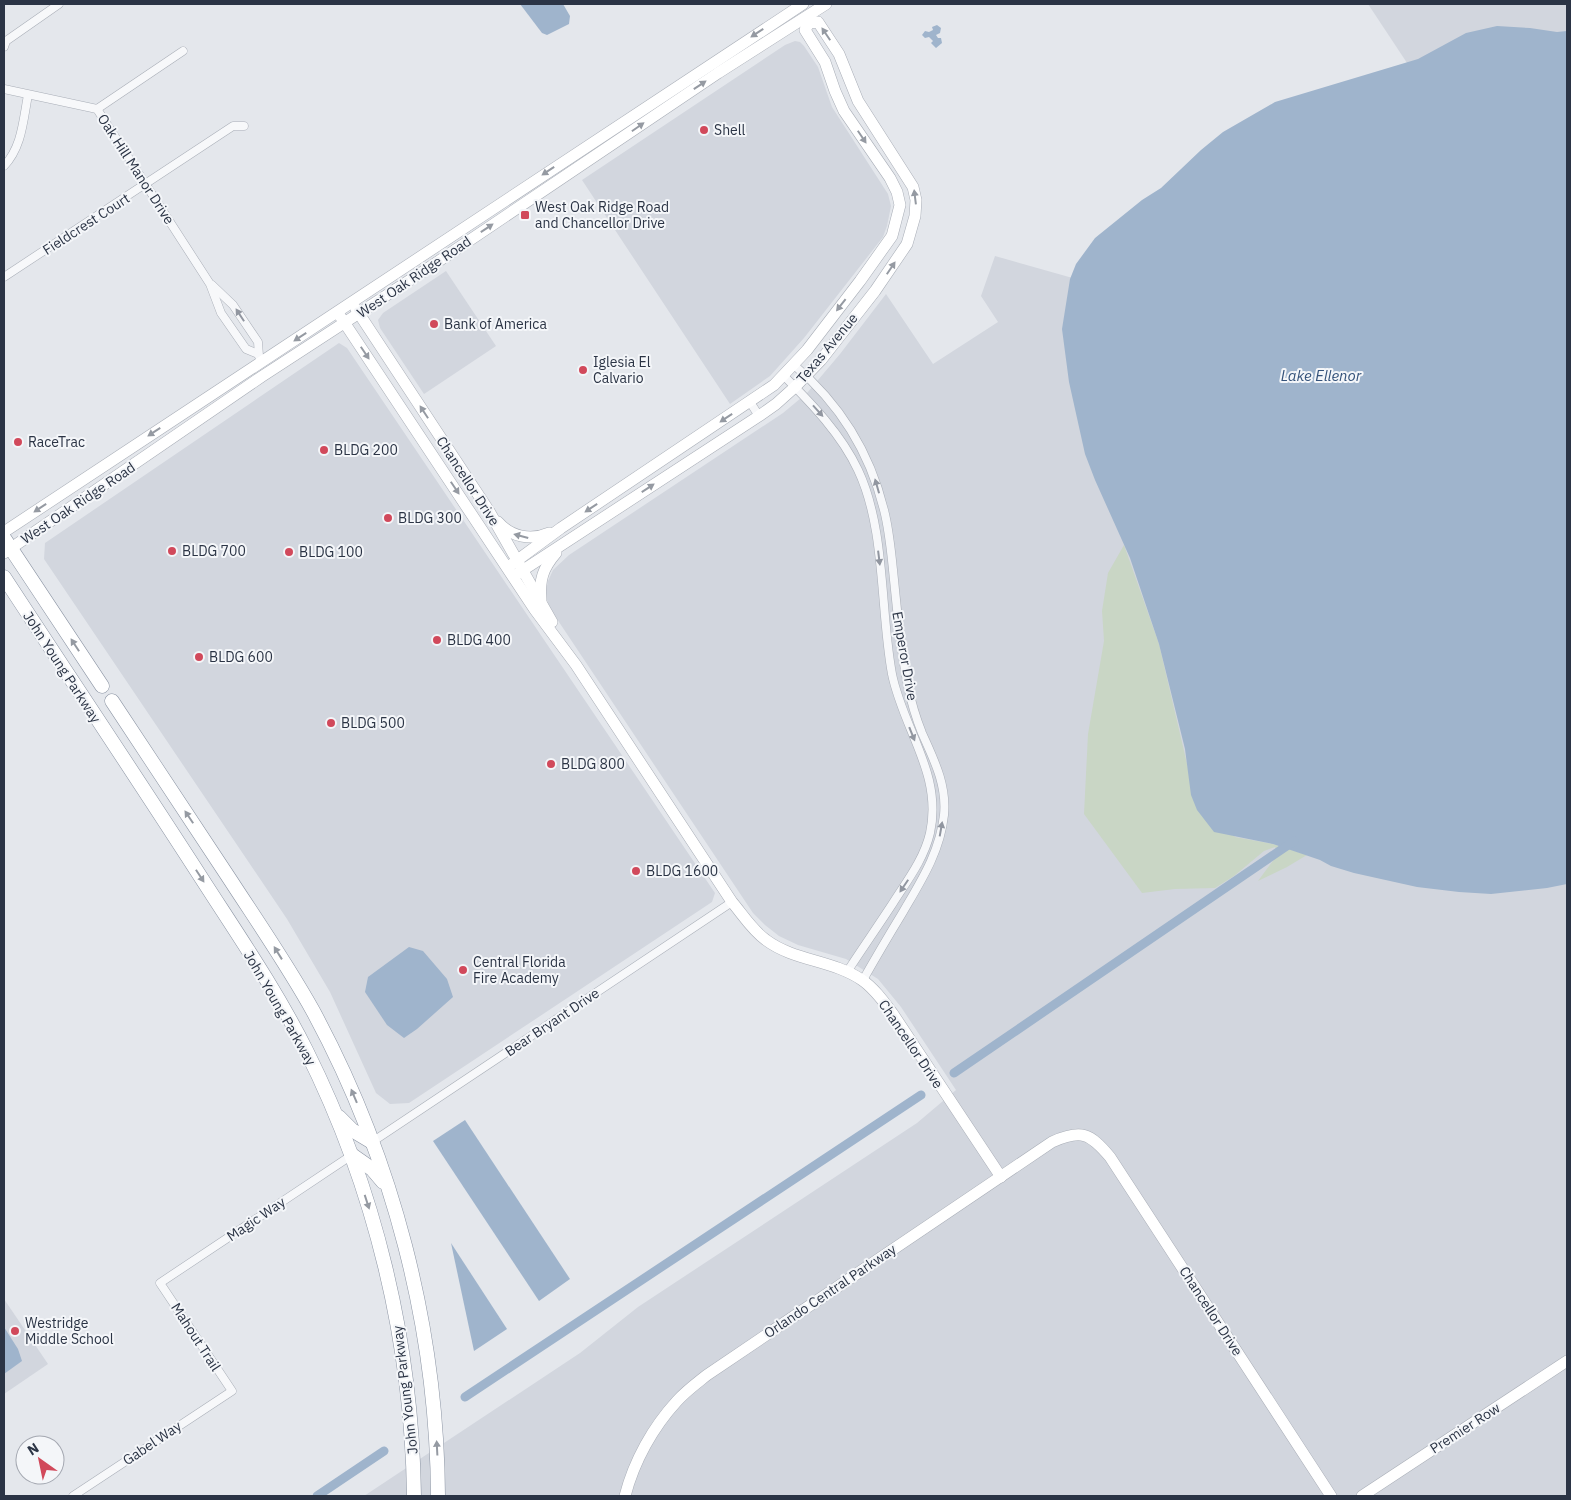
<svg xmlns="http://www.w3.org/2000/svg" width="1571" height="1500" font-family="'IBM Plex Sans',sans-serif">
	<rect width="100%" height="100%" fill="#e4e7ec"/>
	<!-- built -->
	<g fill="#d2d6de">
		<path d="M 1368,4 L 1567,4 L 1567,65 L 1417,78 Z"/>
		<path d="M 795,41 L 800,42 L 804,46 L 818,67 L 832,107 L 888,194 L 891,206 L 887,226 L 883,237 L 804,338 L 770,376 L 730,404 L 582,180 L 785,45 Z"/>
		<path d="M 995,256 L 1108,288 L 1567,846 L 1567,1496 L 364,1496 L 580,1353 L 638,1307 L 917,1123 L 956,1090 L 901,1007 L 878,979 L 846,959 L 798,945 L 779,936 L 765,925 L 753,913 L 551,610 L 547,600 L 546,590 L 548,581 L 553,570 L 569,555 L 783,413 L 807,393 L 840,354 L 886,294 L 933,364 L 998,322 L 981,296 Z"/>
		<path d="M 446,271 L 496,346 L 424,394 L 380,328 L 378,320 L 383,313 Z"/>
		<path d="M 339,343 L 347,348 L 715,893 L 712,902 L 409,1103 L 390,1104 L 376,1093 L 330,992 L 287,919 L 44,559 L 45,543 Z"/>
		<path d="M 4,1299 L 48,1364 L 4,1394 Z"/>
	</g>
	<!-- green -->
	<path fill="#c9d6c5" d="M 1124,545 L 1159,644 L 1188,768 L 1235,837 L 1273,844 L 1307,855 L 1287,867 L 1258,881 L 1278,854 L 1275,847 L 1264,851 L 1234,876 L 1215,888 L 1175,889 L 1142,893 L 1084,814 L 1088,734 L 1104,641 L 1102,611 L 1108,573 Z"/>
	<!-- water -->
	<g fill="#9fb4cc">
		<path d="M 520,4 L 563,4 L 570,16 L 569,24 L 547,35 L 542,33 Z"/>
		<path d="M 937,25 L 941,28 L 940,33 L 936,35 L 938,38 L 941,38 L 942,43 L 936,48 L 931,43 L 933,41 L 929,37 L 925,38 L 922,35 L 925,31 L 929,32 L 933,30 L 932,27 Z"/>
		<path d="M 1497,26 L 1530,28 L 1557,32 L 1567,31 L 1567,884 L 1547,888 L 1491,894 L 1459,892 L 1417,887 L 1354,873 L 1331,866 L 1320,860 L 1273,844 L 1214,832 L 1197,810 L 1191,795 L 1185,749 L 1159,644 L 1130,558 L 1095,480 L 1085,454 L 1069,382 L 1062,329 L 1070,279 L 1076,264 L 1095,238 L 1142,200 L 1161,188 L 1201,150 L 1223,132 L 1275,102 L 1418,59 L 1466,33 Z"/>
		<path d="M 409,947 L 423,951 L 447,979 L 453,997 L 417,1029 L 404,1038 L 387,1025 L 365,992 L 368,977 Z"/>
		<path d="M 465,1120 L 570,1279 L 539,1301 L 433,1141 Z"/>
		<path d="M 451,1243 L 507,1329 L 474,1351 Z"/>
		<path d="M 4,1327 L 18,1349 L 22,1361 L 4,1374 Z"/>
	</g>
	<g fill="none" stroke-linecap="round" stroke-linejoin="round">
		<!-- canal -->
		<g stroke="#9fb4cc" stroke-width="9">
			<path d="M 954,1073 L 1294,841"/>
			<path d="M 465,1397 L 921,1095"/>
			<path d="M 317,1496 L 384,1451"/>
		</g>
		<!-- street casing -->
		<g stroke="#a9aeb7" stroke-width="9">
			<g id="street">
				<path d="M 4,47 L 6,41 L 59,4"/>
				<path d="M 4,89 L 97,109 L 210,284 L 221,313 L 246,349 L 258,354"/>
				<path d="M 97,109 L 183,51"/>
				<path d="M 4,166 C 22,147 23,121 28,95"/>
				<path d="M 4,277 L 233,126 L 244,126"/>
				<path d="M 212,285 L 233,305 L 258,342 L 259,356"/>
				<path d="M 794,365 C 839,403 870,453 884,510 C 889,529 891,550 893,570 C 897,608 900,648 908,686 C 911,701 916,718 922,733 C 934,760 947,785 944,815 C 940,852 921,881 903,912 C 889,935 876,957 863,980"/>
				<path d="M 784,376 C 812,404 841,434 858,470 C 886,529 880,610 892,674 C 903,729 943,774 930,833 C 924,859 907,881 893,903 C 878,926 862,949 847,972"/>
				<path d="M 750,402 L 759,416"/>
				<path d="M 372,1142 L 732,902"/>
				<path d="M 73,1496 L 232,1391 L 160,1283 L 352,1155"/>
			</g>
		</g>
		<!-- secondary casing -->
		<g stroke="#a9aeb7" stroke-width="12">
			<g id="secondary">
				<path d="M 356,309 L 489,511 L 552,622"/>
				<path d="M 338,313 L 535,610 L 576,665 L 732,902 C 743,915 752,930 766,940 C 794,961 833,960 862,980 C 874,988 884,1002 893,1014 L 1001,1177"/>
				<path d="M 498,522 C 511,537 531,541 549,533"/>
				<path d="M 4,532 L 803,4"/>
				<path d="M 4,553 L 261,377 L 430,267 L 718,73 L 826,4"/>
				<path d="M 508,567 L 561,528 L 774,385 L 807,350 L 860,281 L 892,236 L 900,205 L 897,192 L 890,178 L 844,111 L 835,91 L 825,62 L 805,30 L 809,23"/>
				<path d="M 514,576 L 759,416 L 776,404 L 795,387 L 821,360 L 875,291 L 907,244 L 915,216 L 916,200 L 913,187 L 858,101 L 839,54 L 818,22 L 809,23"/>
				<path d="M 541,600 C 539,580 543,568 556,553"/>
				<path d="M 625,1496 C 634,1461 653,1427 677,1401 C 686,1391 697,1383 707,1375 L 1052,1142 C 1081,1129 1090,1133 1110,1157 L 1331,1496"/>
				<path d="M 1362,1496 L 1567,1361"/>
			</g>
		</g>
		<!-- highway casing -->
		<g stroke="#8b94a3" stroke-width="15">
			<g id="highway">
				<path d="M 4,538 L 102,686"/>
				<path d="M 4,577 C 70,678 137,778 202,879 C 238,935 276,990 306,1050 C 375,1188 412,1341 414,1496"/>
				<path d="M 112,701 C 151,761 191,821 231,881 C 259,924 288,966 313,1011 C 393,1159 437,1328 438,1496"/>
				<path d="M 339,1117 L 352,1130 L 372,1142"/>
				<path d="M 352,1155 L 372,1169 L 383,1182"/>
			</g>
		</g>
		<!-- street -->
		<use href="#street" stroke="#f7f8fa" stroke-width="8"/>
		<!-- secondary -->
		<use href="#secondary" stroke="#fff" stroke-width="11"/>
		<!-- highway -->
		<use href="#highway" stroke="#fff" stroke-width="14"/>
	</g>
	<!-- one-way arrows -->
	<defs><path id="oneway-solid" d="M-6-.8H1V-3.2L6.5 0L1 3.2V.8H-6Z" transform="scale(1.25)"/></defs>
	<g fill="#959aa2">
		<use href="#oneway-solid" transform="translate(757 33) rotate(147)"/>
		<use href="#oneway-solid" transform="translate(826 34) rotate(-124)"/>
		<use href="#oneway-solid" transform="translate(700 85) rotate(-34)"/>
		<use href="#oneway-solid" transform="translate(638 127) rotate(-35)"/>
		<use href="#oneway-solid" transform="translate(862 137) rotate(56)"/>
		<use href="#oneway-solid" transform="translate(548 171) rotate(146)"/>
		<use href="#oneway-solid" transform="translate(915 197) rotate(-97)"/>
		<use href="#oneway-solid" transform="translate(487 228) rotate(-34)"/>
		<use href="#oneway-solid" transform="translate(891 268) rotate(-56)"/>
		<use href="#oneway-solid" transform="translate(841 305) rotate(128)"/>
		<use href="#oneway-solid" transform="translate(300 337) rotate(147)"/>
		<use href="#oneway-solid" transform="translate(365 353) rotate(56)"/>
		<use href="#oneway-solid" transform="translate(424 412) rotate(-123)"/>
		<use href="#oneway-solid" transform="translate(726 418) rotate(146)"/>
		<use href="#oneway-solid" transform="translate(154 432) rotate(147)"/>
		<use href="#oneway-solid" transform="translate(455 488) rotate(56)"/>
		<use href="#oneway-solid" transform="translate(648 488) rotate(-33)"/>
		<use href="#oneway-solid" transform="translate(40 508) rotate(146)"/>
		<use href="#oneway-solid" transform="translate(591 508) rotate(146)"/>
		<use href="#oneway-solid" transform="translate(521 536) rotate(-165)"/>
		<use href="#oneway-solid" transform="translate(75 645) rotate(-123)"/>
		<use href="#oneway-solid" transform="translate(189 817) rotate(-124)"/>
		<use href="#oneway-solid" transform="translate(200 876) rotate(57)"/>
		<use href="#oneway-solid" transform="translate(278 953) rotate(-122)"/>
		<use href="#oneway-solid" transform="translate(354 1096) rotate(-113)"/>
		<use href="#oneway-solid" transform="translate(367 1202) rotate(72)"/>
		<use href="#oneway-solid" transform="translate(437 1448) rotate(-93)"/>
	</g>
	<g fill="#9196a0">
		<use href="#oneway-solid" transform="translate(240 315) rotate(-123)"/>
		<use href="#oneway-solid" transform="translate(818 411) rotate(48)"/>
		<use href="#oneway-solid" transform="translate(877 486) rotate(-106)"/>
		<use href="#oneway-solid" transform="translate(879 558) rotate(83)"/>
		<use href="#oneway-solid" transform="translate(912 734) rotate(68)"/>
		<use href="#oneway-solid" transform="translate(941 829) rotate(-80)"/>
		<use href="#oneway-solid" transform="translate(904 886) rotate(124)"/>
	</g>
	<!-- markers -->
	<g fill="#d1495b" stroke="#f4f6f9" stroke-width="2">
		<circle cx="704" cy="130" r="5"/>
		<rect x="520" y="210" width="10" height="10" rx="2.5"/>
		<circle cx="434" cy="324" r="5"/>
		<circle cx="583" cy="370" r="5"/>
		<circle cx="18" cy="442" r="5"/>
		<circle cx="324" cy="450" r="5"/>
		<circle cx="388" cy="518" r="5"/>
		<circle cx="172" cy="551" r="5"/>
		<circle cx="289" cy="552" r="5"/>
		<circle cx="437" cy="640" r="5"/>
		<circle cx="199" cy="657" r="5"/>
		<circle cx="331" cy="723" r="5"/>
		<circle cx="551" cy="764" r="5"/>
		<circle cx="636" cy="871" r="5"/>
		<circle cx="463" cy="970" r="5"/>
		<circle cx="15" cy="1331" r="5"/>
	</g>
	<g text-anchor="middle" stroke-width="4" stroke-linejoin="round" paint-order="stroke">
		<!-- poi labels -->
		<g font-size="14" fill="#2b3445" stroke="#f4f6f9" text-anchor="start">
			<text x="714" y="135">Shell</text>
			<text x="535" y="212">West Oak Ridge Road<tspan x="535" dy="16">and Chancellor Drive</tspan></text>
			<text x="444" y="329">Bank of America</text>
			<text x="593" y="367">Iglesia El<tspan x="593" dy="16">Calvario</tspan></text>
			<text x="28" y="447">RaceTrac</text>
			<text x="334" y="455">BLDG 200</text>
			<text x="398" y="523">BLDG 300</text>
			<text x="182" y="556">BLDG 700</text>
			<text x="299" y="557">BLDG 100</text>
			<text x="447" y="645">BLDG 400</text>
			<text x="209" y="662">BLDG 600</text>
			<text x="341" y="728">BLDG 500</text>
			<text x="561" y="769">BLDG 800</text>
			<text x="646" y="876">BLDG 1600</text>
			<text x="473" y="967">Central Florida<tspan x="473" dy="16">Fire Academy</tspan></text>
			<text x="25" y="1328">Westridge<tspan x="25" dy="16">Middle School</tspan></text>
		</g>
		<!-- street labels -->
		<g font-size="14" fill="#2b3445" stroke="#f4f6f9">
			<text transform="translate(136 169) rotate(57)" y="5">Oak Hill Manor Drive</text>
			<text transform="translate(86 224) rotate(-33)" y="5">Fieldcrest Court</text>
			<text transform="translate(414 277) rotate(-34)" y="5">West Oak Ridge Road</text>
			<text transform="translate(827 348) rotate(-50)" y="5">Texas Avenue</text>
			<text transform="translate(468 481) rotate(57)" y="5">Chancellor Drive</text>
			<text transform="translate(78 503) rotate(-34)" y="5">West Oak Ridge Road</text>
			<text transform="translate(905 656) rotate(80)" y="5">Emperor Drive</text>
			<text transform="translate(62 667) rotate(57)" y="5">John Young Parkway</text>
			<text transform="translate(280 1008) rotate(60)" y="5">John Young Parkway</text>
			<text transform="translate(552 1022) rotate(-34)" y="5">Bear Bryant Drive</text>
			<text transform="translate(911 1044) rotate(56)" y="5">Chancellor Drive</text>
			<text transform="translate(256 1219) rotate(-34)" y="5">Magic Way</text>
			<text transform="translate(830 1291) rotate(-34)" y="5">Orlando Central Parkway</text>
			<text transform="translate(1211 1311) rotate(57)" y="5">Chancellor Drive</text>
			<text transform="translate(196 1337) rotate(57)" y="5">Mahout Trail</text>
			<text transform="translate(405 1390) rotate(-97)" y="5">John Young Parkway</text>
			<text transform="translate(1465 1428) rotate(-33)" y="5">Premier Row</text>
			<text transform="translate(152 1443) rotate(-34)" y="5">Gabel Way</text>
		</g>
		<!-- water labels -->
		<g font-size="15" font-style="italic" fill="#34527a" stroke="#f4f6f9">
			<text x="1321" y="381">Lake Ellenor</text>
		</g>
	</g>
	<!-- border -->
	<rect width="1571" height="1500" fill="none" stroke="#2b3445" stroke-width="10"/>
	<!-- north arrow -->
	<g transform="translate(40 1460) rotate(327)"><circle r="24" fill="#f4f6f9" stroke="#a4a8b1"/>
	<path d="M0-4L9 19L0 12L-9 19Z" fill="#d1495b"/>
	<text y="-8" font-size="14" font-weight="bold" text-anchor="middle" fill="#2b3445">N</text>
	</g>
</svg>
